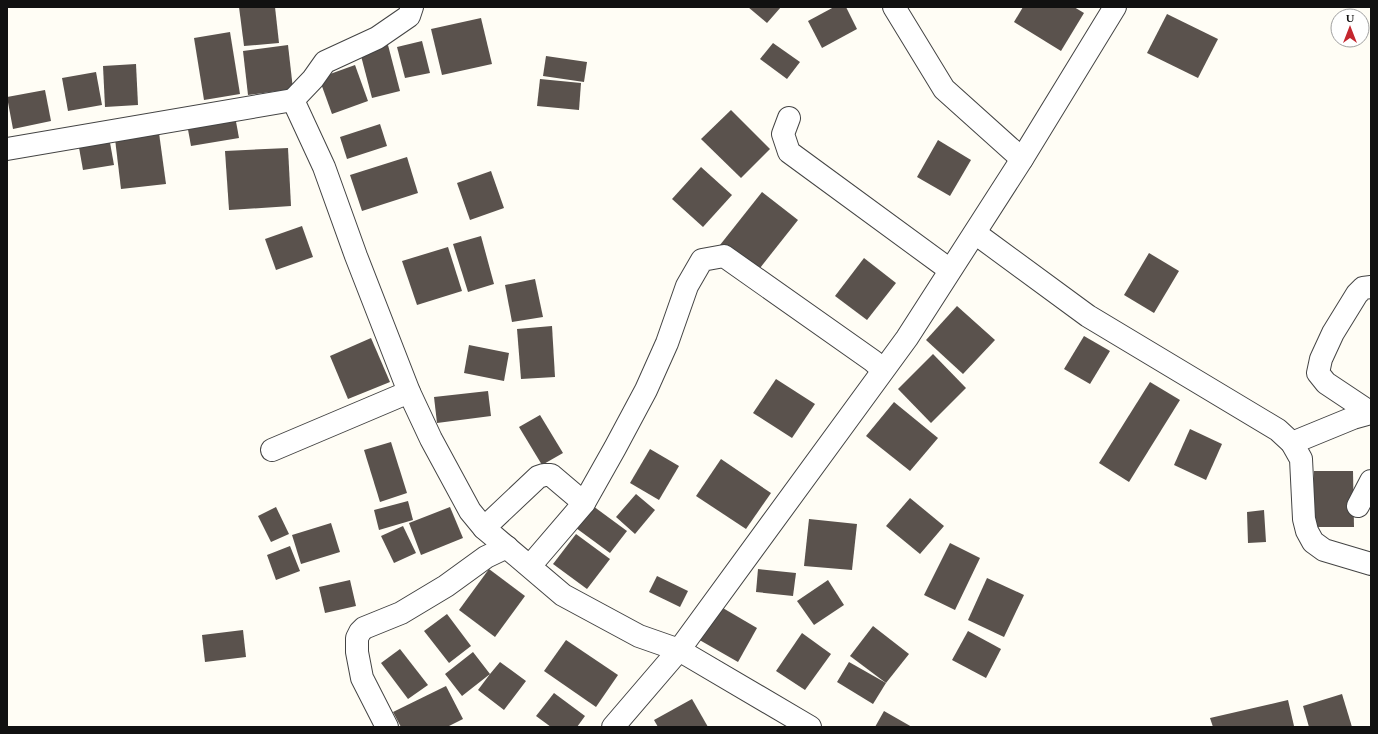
<svg xmlns="http://www.w3.org/2000/svg" width="1378" height="734" font-family="Spectral,serif">
	<rect width="100%" height="100%" fill="#fffdf5"/>
	<!-- building -->
	<g fill="#5a524d">
		<path d="M 239,7 L 275,7 L 279,43 L 244,46 Z"/>
		<path d="M 748,7 L 781,7 L 767,23 Z"/>
		<path d="M 834,7 L 846,7 L 857,29 L 822,48 L 808,21 Z"/>
		<path d="M 1023,7 L 1074,7 L 1084,13 L 1061,51 L 1014,22 Z"/>
		<path d="M 1167,14 L 1218,39 L 1198,78 L 1147,53 Z"/>
		<path d="M 481,18 L 492,64 L 442,75 L 431,29 Z"/>
		<path d="M 230,32 L 240,94 L 204,100 L 194,38 Z"/>
		<path d="M 422,41 L 430,73 L 405,78 L 397,47 Z"/>
		<path d="M 773,43 L 800,62 L 787,79 L 760,59 Z"/>
		<path d="M 288,45 L 293,89 L 248,95 L 243,51 Z"/>
		<path d="M 388,45 L 400,91 L 372,98 L 360,52 Z"/>
		<path d="M 546,56 L 587,62 L 584,82 L 543,76 Z"/>
		<path d="M 136,64 L 138,105 L 105,107 L 103,66 Z"/>
		<path d="M 355,65 L 368,101 L 332,114 L 319,78 Z"/>
		<path d="M 96,72 L 102,105 L 68,111 L 62,78 Z"/>
		<path d="M 540,79 L 581,83 L 579,110 L 537,106 Z"/>
		<path d="M 45,90 L 51,121 L 13,129 L 7,97 Z"/>
		<path d="M 731,110 L 770,149 L 741,178 L 701,139 Z"/>
		<path d="M 235,116 L 239,138 L 191,146 L 187,124 Z"/>
		<path d="M 380,124 L 387,146 L 347,159 L 340,137 Z"/>
		<path d="M 159,133 L 166,184 L 121,189 L 115,139 Z"/>
		<path d="M 109,137 L 114,165 L 83,170 L 78,142 Z"/>
		<path d="M 938,140 L 971,160 L 950,196 L 917,177 Z"/>
		<path d="M 288,148 L 291,206 L 229,210 L 225,151 Z"/>
		<path d="M 407,157 L 418,193 L 362,211 L 350,175 Z"/>
		<path d="M 701,167 L 732,195 L 703,227 L 672,199 Z"/>
		<path d="M 491,171 L 504,208 L 470,220 L 457,183 Z"/>
		<path d="M 762,192 L 798,220 L 756,273 L 720,245 Z"/>
		<path d="M 302,226 L 313,257 L 276,270 L 265,239 Z"/>
		<path d="M 481,236 L 494,284 L 468,292 L 453,244 Z"/>
		<path d="M 448,247 L 462,291 L 417,305 L 402,261 Z"/>
		<path d="M 1149,253 L 1179,271 L 1154,313 L 1124,295 Z"/>
		<path d="M 864,258 L 896,283 L 867,320 L 835,296 Z"/>
		<path d="M 535,279 L 543,317 L 512,322 L 505,285 Z"/>
		<path d="M 957,306 L 995,340 L 963,374 L 926,340 Z"/>
		<path d="M 552,326 L 555,377 L 521,379 L 517,329 Z"/>
		<path d="M 1084,336 L 1110,351 L 1090,384 L 1064,369 Z"/>
		<path d="M 371,338 L 390,382 L 348,399 L 330,356 Z"/>
		<path d="M 469,345 L 509,353 L 504,381 L 464,373 Z"/>
		<path d="M 933,354 L 966,388 L 931,423 L 898,389 Z"/>
		<path d="M 776,379 L 815,404 L 792,438 L 753,413 Z"/>
		<path d="M 1150,382 L 1180,400 L 1129,482 L 1099,463 Z"/>
		<path d="M 488,391 L 491,416 L 437,423 L 434,397 Z"/>
		<path d="M 894,402 L 938,438 L 910,471 L 866,436 Z"/>
		<path d="M 540,415 L 563,453 L 542,465 L 519,427 Z"/>
		<path d="M 1190,429 L 1222,444 L 1206,480 L 1174,465 Z"/>
		<path d="M 391,442 L 407,493 L 380,502 L 364,450 Z"/>
		<path d="M 650,449 L 679,466 L 659,500 L 630,483 Z"/>
		<path d="M 721,459 L 771,493 L 746,529 L 696,496 Z"/>
		<path d="M 1314,471 L 1353,471 L 1354,527 L 1314,527 Z"/>
		<path d="M 636,494 L 655,510 L 635,534 L 616,517 Z"/>
		<path d="M 910,498 L 944,526 L 920,554 L 886,526 Z"/>
		<path d="M 408,501 L 413,520 L 379,530 L 374,510 Z"/>
		<path d="M 593,506 L 627,531 L 610,553 L 576,528 Z"/>
		<path d="M 276,507 L 289,534 L 271,542 L 258,516 Z"/>
		<path d="M 450,507 L 463,538 L 421,555 L 409,523 Z"/>
		<path d="M 1264,510 L 1266,542 L 1248,543 L 1247,512 Z"/>
		<path d="M 809,519 L 857,524 L 852,570 L 804,566 Z"/>
		<path d="M 331,523 L 340,552 L 301,564 L 292,535 Z"/>
		<path d="M 403,526 L 416,553 L 394,563 L 381,536 Z"/>
		<path d="M 576,534 L 610,559 L 587,589 L 553,564 Z"/>
		<path d="M 950,543 L 980,558 L 955,610 L 924,595 Z"/>
		<path d="M 290,546 L 300,571 L 276,580 L 267,555 Z"/>
		<path d="M 489,569 L 525,596 L 495,637 L 459,610 Z"/>
		<path d="M 758,569 L 796,573 L 793,596 L 756,592 Z"/>
		<path d="M 657,576 L 688,591 L 680,607 L 649,592 Z"/>
		<path d="M 987,578 L 1024,595 L 1004,637 L 968,620 Z"/>
		<path d="M 350,580 L 356,606 L 325,613 L 319,587 Z"/>
		<path d="M 828,580 L 844,605 L 814,625 L 797,601 Z"/>
		<path d="M 716,604 L 757,628 L 738,662 L 696,638 Z"/>
		<path d="M 447,614 L 471,646 L 449,663 L 424,631 Z"/>
		<path d="M 873,626 L 909,654 L 886,683 L 850,656 Z"/>
		<path d="M 243,630 L 246,657 L 205,662 L 202,635 Z"/>
		<path d="M 968,631 L 1001,649 L 986,678 L 952,660 Z"/>
		<path d="M 802,633 L 831,654 L 805,690 L 776,671 Z"/>
		<path d="M 566,640 L 618,675 L 596,707 L 544,671 Z"/>
		<path d="M 400,649 L 428,685 L 408,699 L 381,663 Z"/>
		<path d="M 473,652 L 490,674 L 500,662 L 526,681 L 504,710 L 478,690 L 490,674 L 462,696 L 445,674 Z"/>
		<path d="M 849,662 L 886,683 L 873,704 L 837,682 Z"/>
		<path d="M 446,686 L 463,719 L 447,727 L 401,727 L 393,712 Z"/>
		<path d="M 554,693 L 585,716 L 577,727 L 551,727 L 536,716 Z"/>
		<path d="M 1342,694 L 1352,727 L 1309,727 L 1303,706 Z"/>
		<path d="M 692,699 L 708,727 L 658,727 L 654,720 Z"/>
		<path d="M 1288,700 L 1294,726 L 1288,727 L 1213,727 L 1210,718 Z"/>
		<path d="M 884,711 L 912,727 L 875,727 Z"/>
	</g>
	<g fill="none" stroke-linecap="round" stroke-linejoin="round">
		<!-- minor casing -->
		<g stroke="#444" stroke-width="24">
			<g id="minor">
				<path d="M 412,7 L 409,16 L 377,38 L 325,62 L 313,79 L 293,100 L 324,167 L 356,256 L 409,392 L 431,439 L 470,511 L 484,528 L 563,595 L 639,636 L 679,650 L 810,727"/>
				<path d="M 894,7 L 944,89 L 1022,159"/>
				<path d="M 789,118 L 783,134 L 789,152 L 950,270"/>
				<path d="M 7,149 L 293,100"/>
				<path d="M 975,233 L 1088,316 L 1278,430 L 1292,443 L 1301,459 L 1304,519 L 1307,531 L 1313,542 L 1324,550 L 1371,564"/>
				<path d="M 1371,413 L 1326,383 L 1318,373 L 1321,359 L 1333,333 L 1357,294 L 1363,288 L 1371,287"/>
				<path d="M 1292,443 L 1353,418 L 1371,413"/>
				<path d="M 272,450 L 409,392"/>
				<path d="M 1358,506 L 1371,481"/>
				<path d="M 484,528 L 538,477 L 544,475 L 551,475 L 584,503"/>
				<path d="M 530,566 L 584,503 L 615,448 L 646,390 L 667,343 L 687,286 L 702,260 L 724,256 L 873,361 L 883,370"/>
				<path d="M 387,727 L 362,678 L 357,652 L 357,638 L 360,632 L 364,628 L 401,613 L 446,586 L 486,557 L 507,547"/>
				<path d="M 613,727 L 679,650 L 907,338 L 1022,159 L 1115,7"/>
			</g>
		</g>
		<!-- minor -->
		<use href="#minor" stroke="#fff" stroke-width="22"/>
	</g>
	<!-- border -->
	<rect width="1378" height="734" fill="none" stroke="#111111" stroke-width="16"/>
	<!-- north arrow -->
	<g transform="translate(1350 28)"><circle r="19" fill="#ffffff" stroke="#a0a0a0"/>
	<path d="M0-3L7 15L0 10L-7 15Z" fill="#c4262e"/>
	<text y="-6" font-size="11" font-weight="bold" text-anchor="middle" fill="#111111">U</text>
	</g>
</svg>
